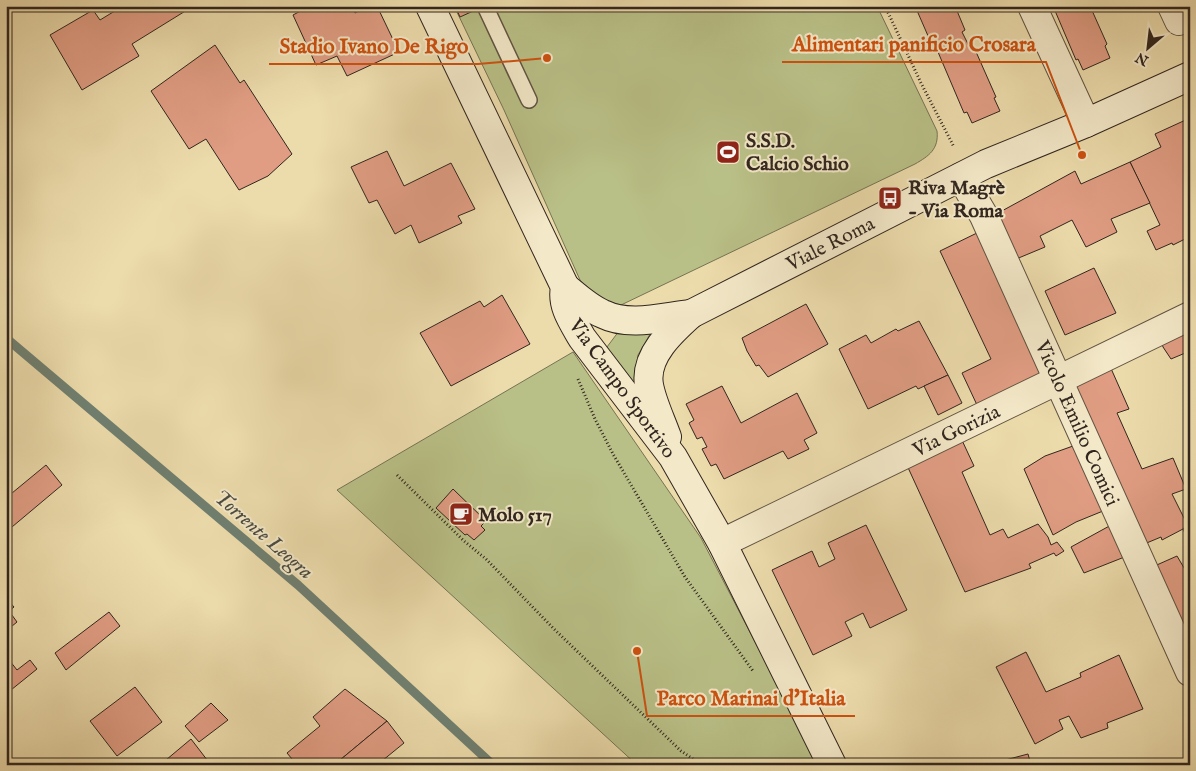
<svg xmlns="http://www.w3.org/2000/svg" width="1196" height="771" font-family="'IM FELL English',serif">
	<rect width="100%" height="100%" fill="#ecdbab"/>
	<filter id="stains"><feTurbulence type="fractalNoise" baseFrequency=".004" numOctaves="4"/><feColorMatrix values="0 0 0 0 .2 0 0 0 0 .09 0 0 0 0 .02 0 0 0 .5 -.17"/></filter>
	<radialGradient id="worn" r=".72"><stop offset=".6" stop-color="#630" stop-opacity="0"/><stop offset="1" stop-color="#630" stop-opacity=".3"/></radialGradient>
	<!-- green -->
	<g fill="#b9c087" stroke="#757353">
		<path d="M 454,6 L 877,6 L 937,131 C 939,149 929,156 915,164 L 621,305 C 604,302 592,292 580,280 L 504,110 Z"/>
		<path d="M 653,329 L 638,355 L 634,385 L 604,351 L 619,331 Z"/>
		<path d="M 573,352 L 701,538 L 819,765 L 637,765 L 337,490 Z"/>
	</g>
	<g fill="none" stroke-linecap="round" stroke-linejoin="round">
		<!-- stream -->
		<path stroke="#6f7f70" stroke-width="9" d="M 6,338 L 298,585 L 493,765"/>
	</g>
	<!-- building -->
	<g fill="#e09d83" stroke="#31261f">
		<path d="M 123,6 L 184,6 L 187,10 L 132,44 L 139,56 L 82,90 L 50,35 L 93,10 L 100,20 Z"/>
		<path d="M 310,6 L 352,6 L 355,13 L 368,6 L 377,6 L 399,52 L 347,76 L 337,56 L 316,65 L 293,15 Z"/>
		<path d="M 455,6 L 481,6 L 482,7 L 460,17 Z"/>
		<path d="M 915,6 L 955,6 L 965,30 L 962,32 L 969,46 L 973,45 L 996,97 L 994,98 L 1000,111 L 972,123 L 967,112 L 964,113 L 935,45 L 932,45 Z"/>
		<path d="M 1053,6 L 1090,6 L 1107,44 L 1105,46 L 1110,58 L 1083,70 L 1078,59 L 1076,60 Z"/>
		<path d="M 215,45 L 240,83 L 244,80 L 292,154 L 268,176 L 239,190 L 206,139 L 189,149 L 151,91 Z"/>
		<path d="M 1190,118 L 1190,248 L 1185,239 L 1173,245 L 1172,243 L 1156,250 L 1147,231 L 1160,225 L 1130,162 L 1161,147 L 1155,134 Z"/>
		<path d="M 387,151 L 404,186 L 451,163 L 475,209 L 458,216 L 462,223 L 419,243 L 411,225 L 395,234 L 377,200 L 369,203 L 351,167 Z"/>
		<path d="M 1130,162 L 1150,203 L 1111,219 L 1117,232 L 1086,247 L 1072,220 L 1040,236 L 1045,247 L 1009,262 L 989,218 L 1075,171 L 1081,184 Z"/>
		<path d="M 979,232 L 1047,375 L 977,405 L 962,373 L 991,359 L 940,251 Z"/>
		<path d="M 1094,268 L 1116,313 L 1065,335 L 1045,291 Z"/>
		<path d="M 502,295 L 530,344 L 451,386 L 420,333 L 480,301 L 484,307 Z"/>
		<path d="M 806,304 L 828,344 L 768,377 L 759,365 L 756,366 L 747,351 L 742,338 Z"/>
		<path d="M 919,321 L 948,375 L 918,389 L 916,386 L 868,409 L 839,349 L 866,335 L 871,343 L 896,329 L 898,331 Z"/>
		<path d="M 1190,321 L 1190,351 L 1171,359 L 1163,347 L 1159,335 Z"/>
		<path d="M 1109,364 L 1129,409 L 1117,413 L 1142,469 L 1173,458 L 1186,489 L 1172,494 L 1187,524 L 1183,529 L 1162,540 L 1161,537 L 1137,547 L 1065,383 Z"/>
		<path d="M 948,375 L 962,403 L 938,415 L 924,386 Z"/>
		<path d="M 722,386 L 741,423 L 797,393 L 817,433 L 804,440 L 809,449 L 788,459 L 783,451 L 724,479 L 716,464 L 711,466 L 702,449 L 707,447 L 702,437 L 697,439 L 689,423 L 694,420 L 686,404 Z"/>
		<path d="M 960,436 L 974,466 L 962,472 L 990,535 L 1003,529 L 1008,538 L 1038,524 L 1048,537 L 1051,545 L 1057,542 L 1064,551 L 1056,556 L 1054,553 L 1029,564 L 1031,568 L 965,592 L 905,461 Z"/>
		<path d="M 1073,446 L 1103,511 L 1076,522 L 1053,535 L 1024,469 L 1045,456 Z"/>
		<path d="M 46,465 L 62,485 L 6,532 L 6,498 Z"/>
		<path d="M 453,489 L 486,521 L 481,526 L 485,530 L 474,540 L 467,534 L 465,535 L 436,508 Z"/>
		<path d="M 1190,522 L 1190,544 L 1183,529 Z"/>
		<path d="M 1113,524 L 1127,556 L 1084,573 L 1071,547 Z"/>
		<path d="M 866,525 L 907,610 L 870,628 L 863,613 L 845,622 L 852,636 L 813,655 L 772,570 L 812,551 L 819,567 L 835,559 L 828,543 Z"/>
		<path d="M 1177,556 L 1190,578 L 1190,620 L 1178,625 L 1150,568 Z"/>
		<path d="M 6,598 L 14,607 L 9,611 L 17,622 L 6,631 Z"/>
		<path d="M 109,612 L 120,626 L 66,670 L 55,653 Z"/>
		<path d="M 1026,652 L 1046,692 L 1081,677 L 1080,673 L 1119,655 L 1143,709 L 1107,723 L 1108,728 L 1081,738 L 1069,716 L 1059,720 L 1063,729 L 1035,744 L 996,667 Z"/>
		<path d="M 6,656 L 17,670 L 30,660 L 37,669 L 6,694 Z"/>
		<path d="M 135,687 L 162,722 L 117,756 L 90,721 Z"/>
		<path d="M 345,689 L 387,721 L 334,765 L 297,765 L 287,753 L 320,726 L 313,717 Z"/>
		<path d="M 211,703 L 228,720 L 199,742 L 185,726 Z"/>
		<path d="M 387,721 L 404,743 L 377,765 L 334,765 Z"/>
		<path d="M 191,739 L 211,765 L 160,765 Z"/>
		<path d="M 1028,754 L 1031,765 L 995,765 L 994,763 Z"/>
	</g>
	<g fill="none" stroke-linecap="round" stroke-linejoin="round">
		<!-- lane casing -->
		<g stroke="#605342" stroke-width="18">
			<path id="lane" d="M 485,6 L 529,100"/>
		</g>
		<!-- street casing -->
		<g stroke="#605342" stroke-width="30">
			<g id="street">
				<path d="M 1032,6 L 1086,123"/>
				<path d="M 1172,6 L 1179,21"/>
				<path d="M 961,177 L 984,216 L 1190,672"/>
				<path d="M 722,543 L 1190,316"/>
			</g>
		</g>
		<!-- secondary casing -->
		<g stroke="#31261f" stroke-width="30">
			<g id="secondary">
				<path d="M 430,6 L 565,287 C 561,306 573,322 582,338 L 673,457 L 722,543 L 832,765"/>
				<path d="M 565,287 C 577,297 589,308 603,314 C 629,327 663,317 691,314"/>
				<path d="M 667,437 C 661,420 652,402 649,385 C 644,356 672,331 691,314 L 986,164 L 1086,123 L 1190,76"/>
			</g>
		</g>
		<!-- path -->
		<g stroke="#31261f" stroke-width="3" stroke-dasharray="1 2.5" stroke-linecap="butt">
			<path d="M 885,6 L 921,83 L 954,147"/>
			<path d="M 578,379 L 595,419 L 613,454 L 685,577 L 753,671"/>
			<path d="M 397,475 L 464,541 L 486,559 L 554,629 L 681,751 L 702,765"/>
		</g>
		<!-- lane -->
		<use href="#lane" stroke="#f3e8c8" stroke-width="15"/>
		<!-- street -->
		<use href="#street" stroke="#f3e8c8" stroke-width="28"/>
		<!-- secondary -->
		<use href="#secondary" stroke="#f3e8c8" stroke-width="28"/>
	</g>
	<!-- icons -->
	<defs>
		<g id="stadium-square" transform="scale(1.25)"><rect x="-9" y="-9" width="18" height="18" rx="4" fill="#8f2418" stroke="#f3e8c8"/><path d="M0-5a6.5 5 0 1 0 0 10a6.5 5 0 1 0 0-10ZM-3.5-1.8h7v3.6h-7Z" fill="#fff"/></g>
		<g id="bus-square" transform="scale(1.25)"><rect x="-9" y="-9" width="18" height="18" rx="4" fill="#8f2418" stroke="#f3e8c8"/><path d="M-5-6H5V4H4V6H2V4H-2V6H-4V4H-5ZM-3.5-4V0h7V-4ZM-3.5 1.2v1.5H-2V1.2ZM2 1.2v1.5H3.5V1.2Z" fill="#fff"/></g>
		<g id="cafe-square" transform="scale(1.25)"><rect x="-9" y="-9" width="18" height="18" rx="4" fill="#8f2418" stroke="#f3e8c8"/><path d="M-5.5-4.5H6V0H3Q3 3.5 0 3.5H-2.5Q-5.5 3.5-5.5 0ZM3-3.2v2h1.7v-2ZM-6 4.5H4V6H-6Z" fill="#fff"/></g>
	</defs>
	<g fill-rule="evenodd">
		<use href="#stadium-square" x="728" y="152"/>
		<use href="#bus-square" x="890" y="198"/>
		<use href="#cafe-square" x="461" y="514"/>
	</g>
	<g text-anchor="middle" stroke-width="4" stroke-linejoin="round" paint-order="stroke">
		<!-- poi labels -->
		<g font-size="20" font-weight="bold" fill="#31261f" stroke="#f3e8c8" text-anchor="start">
			<text x="746" y="147">S.S.D.<tspan x="746" dy="23">Calcio Schio</tspan></text>
			<text x="908" y="194">Riva Magrè<tspan x="908" dy="23">- Via Roma</tspan></text>
			<text x="478" y="521">Molo 517</text>
		</g>
		<!-- street labels -->
		<g font-size="20" fill="#31261f" stroke="#f3e8c8">
			<text transform="translate(830 243) rotate(-27)" y="7">Viale Roma</text>
			<text transform="translate(623 388) rotate(54)" y="7">Via Campo Sportivo</text>
			<text transform="translate(1078 423) rotate(66)" y="7">Vicolo Emilio Comici</text>
			<text transform="translate(956 430) rotate(-26)" y="7">Via Gorizia</text>
		</g>
		<!-- water labels -->
		<g font-size="21" font-style="italic" fill="#4b4b41" stroke="#f3e8c8">
			<text transform="translate(264 534) rotate(41)" y="7">Torrente Leogra</text>
		</g>
	</g>
	<!-- callouts -->
	<path fill="none" stroke="#cd510f" stroke-width="2" d="M1082 155L1046 62H782M547 58L478 64H269M637 651L647 716H855"/>
	<g fill="#cd510f" stroke="#f3e8c8" stroke-width="2">
		<circle cx="1082" cy="155" r="5"/>
		<circle cx="547" cy="58" r="5"/>
		<circle cx="637" cy="651" r="5"/>
	</g>
	<g font-size="21" text-anchor="middle" font-weight="bold" fill="#cd510f" stroke="#f3e8c8" stroke-width="4" stroke-linejoin="round" paint-order="stroke">
		<text x="914" y="51">Alimentari panificio Crosara</text>
		<text x="374" y="53">Stadio Ivano De Rigo</text>
		<text x="751" y="705">Parco Marinai d'Italia</text>
	</g>
	<!-- margin -->
	<rect width="1196" height="771" fill="none" stroke="#ecdbab" stroke-width="25"/>
	<rect x="8" y="8" width="1181" height="756" fill="none" stroke="#31261f" stroke-width="2.5"/>
	<rect x="12" y="12" width="1171" height="746" fill="none" stroke="#31261f"/>
	<!-- north arrow -->
	<g transform="translate(1148 48) rotate(208)" stroke="#f3e8c8" stroke-width="4" paint-order="stroke">
	<path d="M0-4L9 19L0 12L-9 19Z" fill="#31261f"/>
	<text y="-8" font-size="14" font-weight="bold" text-anchor="middle" fill="#31261f">N</text>
	</g>
	<rect width="100%" height="100%" filter="url(#stains)"/>
	<rect width="100%" height="100%" fill="url(#worn)"/>
</svg>
